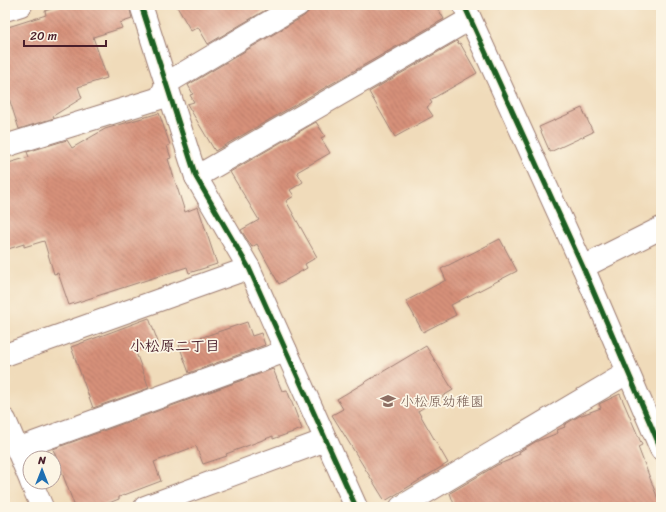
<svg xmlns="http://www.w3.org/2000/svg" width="666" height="512" font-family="Sriracha,'Klee One',sans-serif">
	<defs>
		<pattern id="building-back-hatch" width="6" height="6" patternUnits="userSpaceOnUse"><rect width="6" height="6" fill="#d7917a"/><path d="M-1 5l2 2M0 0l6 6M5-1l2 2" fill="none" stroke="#b07664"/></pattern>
	</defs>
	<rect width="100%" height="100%" fill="#fcf5e5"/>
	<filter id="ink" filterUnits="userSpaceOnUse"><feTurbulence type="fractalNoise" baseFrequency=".025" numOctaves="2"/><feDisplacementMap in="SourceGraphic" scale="8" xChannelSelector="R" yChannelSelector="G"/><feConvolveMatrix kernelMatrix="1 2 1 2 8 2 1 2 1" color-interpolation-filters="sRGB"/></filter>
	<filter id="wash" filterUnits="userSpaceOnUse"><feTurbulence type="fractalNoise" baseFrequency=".012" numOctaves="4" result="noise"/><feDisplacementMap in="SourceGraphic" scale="16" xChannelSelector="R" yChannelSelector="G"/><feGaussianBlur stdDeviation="0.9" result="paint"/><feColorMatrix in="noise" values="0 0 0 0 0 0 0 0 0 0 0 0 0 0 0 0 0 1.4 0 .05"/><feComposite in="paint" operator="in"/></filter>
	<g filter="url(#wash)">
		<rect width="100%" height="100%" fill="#f0dbba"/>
		<g id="blocks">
			<!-- building -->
			<g fill="url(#building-back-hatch)">
				<path d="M 64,5 L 129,5 L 132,19 L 120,23 L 122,28 L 93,37 L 107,78 L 78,87 L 82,98 L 53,116 L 54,118 L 19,129 L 5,86 L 5,28 L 46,15 L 45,11 Z"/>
				<path d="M 176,5 L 274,5 L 208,44 L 198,27 L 191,31 Z"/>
				<path d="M 310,5 L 436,5 L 444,19 L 215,151 L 187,104 L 194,102 L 190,95 L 193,94 L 188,85 L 304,16 L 309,11 Z"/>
				<path d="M 457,41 L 458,44 L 460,43 L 477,73 L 430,100 L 432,103 L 427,107 L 433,116 L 395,137 L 369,92 Z"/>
				<path d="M 582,108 L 593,132 L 550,152 L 539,127 Z"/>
				<path d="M 159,113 L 170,145 L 167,146 L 171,158 L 168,159 L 185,212 L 198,207 L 217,264 L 189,273 L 187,267 L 69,305 L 58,273 L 54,274 L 44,241 L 24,247 L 24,244 L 5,250 L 5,164 L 29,157 L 27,152 L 67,140 L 72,148 L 105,129 Z"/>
				<path d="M 316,122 L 325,136 L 321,138 L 330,153 L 297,172 L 303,182 L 290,190 L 294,196 L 286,201 L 317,257 L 305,264 L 307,268 L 279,284 L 257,244 L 252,247 L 241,230 L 259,220 L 230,172 Z"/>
				<path d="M 500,239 L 517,271 L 451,305 L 456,315 L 423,332 L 406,301 L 446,280 L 441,269 Z"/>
				<path d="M 149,318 L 158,342 L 135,350 L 149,388 L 93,408 L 71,347 Z"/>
				<path d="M 247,322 L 252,336 L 261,333 L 265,345 L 189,373 L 179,345 Z"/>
				<path d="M 426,346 L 453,390 L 418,411 L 448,463 L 385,501 L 332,415 L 343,409 L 337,399 Z"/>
				<path d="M 273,369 L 282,391 L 287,390 L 302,429 L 273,439 L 273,436 L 226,454 L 227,456 L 203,464 L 196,446 L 154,462 L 161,481 L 119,497 L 119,499 L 99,507 L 75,507 L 53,449 Z"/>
				<path d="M 620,394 L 642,445 L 638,447 L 661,507 L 455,507 L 450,493 L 497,465 L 512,459 L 511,458 L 520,454 L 519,452 L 535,442 L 558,433 L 557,430 L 565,427 L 564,425 L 579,416 L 601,408 L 599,404 Z"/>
			</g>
		</g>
	</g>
	<g filter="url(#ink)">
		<use href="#blocks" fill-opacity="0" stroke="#9d7d72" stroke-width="1"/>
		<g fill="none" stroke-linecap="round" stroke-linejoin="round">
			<!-- minor casing -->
			<g stroke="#9d7d72" stroke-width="24">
				<g id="minor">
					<path d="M 141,5 L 196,177 L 249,268 L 356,507"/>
					<path d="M 464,5 L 583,267 L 661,449"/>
					<path d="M 5,10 L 21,5"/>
					<path d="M 5,146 L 160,98 L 167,83 L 298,5"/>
					<path d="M 196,177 L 470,19"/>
					<path d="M 583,267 L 661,228"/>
					<path d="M 5,355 L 249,268"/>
					<path d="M 5,420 L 30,479"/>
					<path d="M 17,449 L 286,351"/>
					<path d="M 31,482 L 42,507"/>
					<path d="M 145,507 L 326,440"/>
					<path d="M 401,507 L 627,373"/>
				</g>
			</g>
			<!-- minor -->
			<use href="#minor" stroke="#fff" stroke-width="22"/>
			<!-- cycleway casing -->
			<g stroke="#fcf5e5" stroke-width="8">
				<g id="cycleway">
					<path d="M 141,5 L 196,177 L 249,268 L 356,507"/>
					<path d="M 464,5 L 583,267 L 661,449"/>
				</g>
			</g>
			<!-- cycleway -->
			<use href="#cycleway" stroke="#1b5e20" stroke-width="5"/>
		</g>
	</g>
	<!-- icons -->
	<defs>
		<g id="school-bare" transform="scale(1.2)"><path d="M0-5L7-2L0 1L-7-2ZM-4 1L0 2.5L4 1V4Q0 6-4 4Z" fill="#8d6e63" stroke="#fcf5e5" stroke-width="2.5" paint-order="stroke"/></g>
	</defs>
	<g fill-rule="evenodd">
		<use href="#school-bare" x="388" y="401"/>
	</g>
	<g text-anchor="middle" stroke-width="3.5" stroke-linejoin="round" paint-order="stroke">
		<!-- education labels -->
		<g font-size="14" fill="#785e54" stroke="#fcf5e5" text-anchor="start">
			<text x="400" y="406">小松原幼稚園</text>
		</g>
		<!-- neighbourhood labels -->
		<g font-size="15" font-weight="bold" fill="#4a1f2b" stroke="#fcf5e5">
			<text x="175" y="351">小松原二丁目</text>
		</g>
	</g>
	<!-- margin -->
	<rect width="666" height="512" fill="none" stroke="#fcf5e5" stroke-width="20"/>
	<!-- north arrow -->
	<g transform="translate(42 470)"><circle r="19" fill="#fcf5e5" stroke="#b59f9b"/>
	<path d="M0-3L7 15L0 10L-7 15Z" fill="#1f6fb2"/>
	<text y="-6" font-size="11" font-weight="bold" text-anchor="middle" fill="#4a1f2b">N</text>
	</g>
	<!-- scale -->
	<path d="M24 40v6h82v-6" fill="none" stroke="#4a1f2b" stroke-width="2"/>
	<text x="30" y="40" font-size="12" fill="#4a1f2b" stroke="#fcf5e5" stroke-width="3" paint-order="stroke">20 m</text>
</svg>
